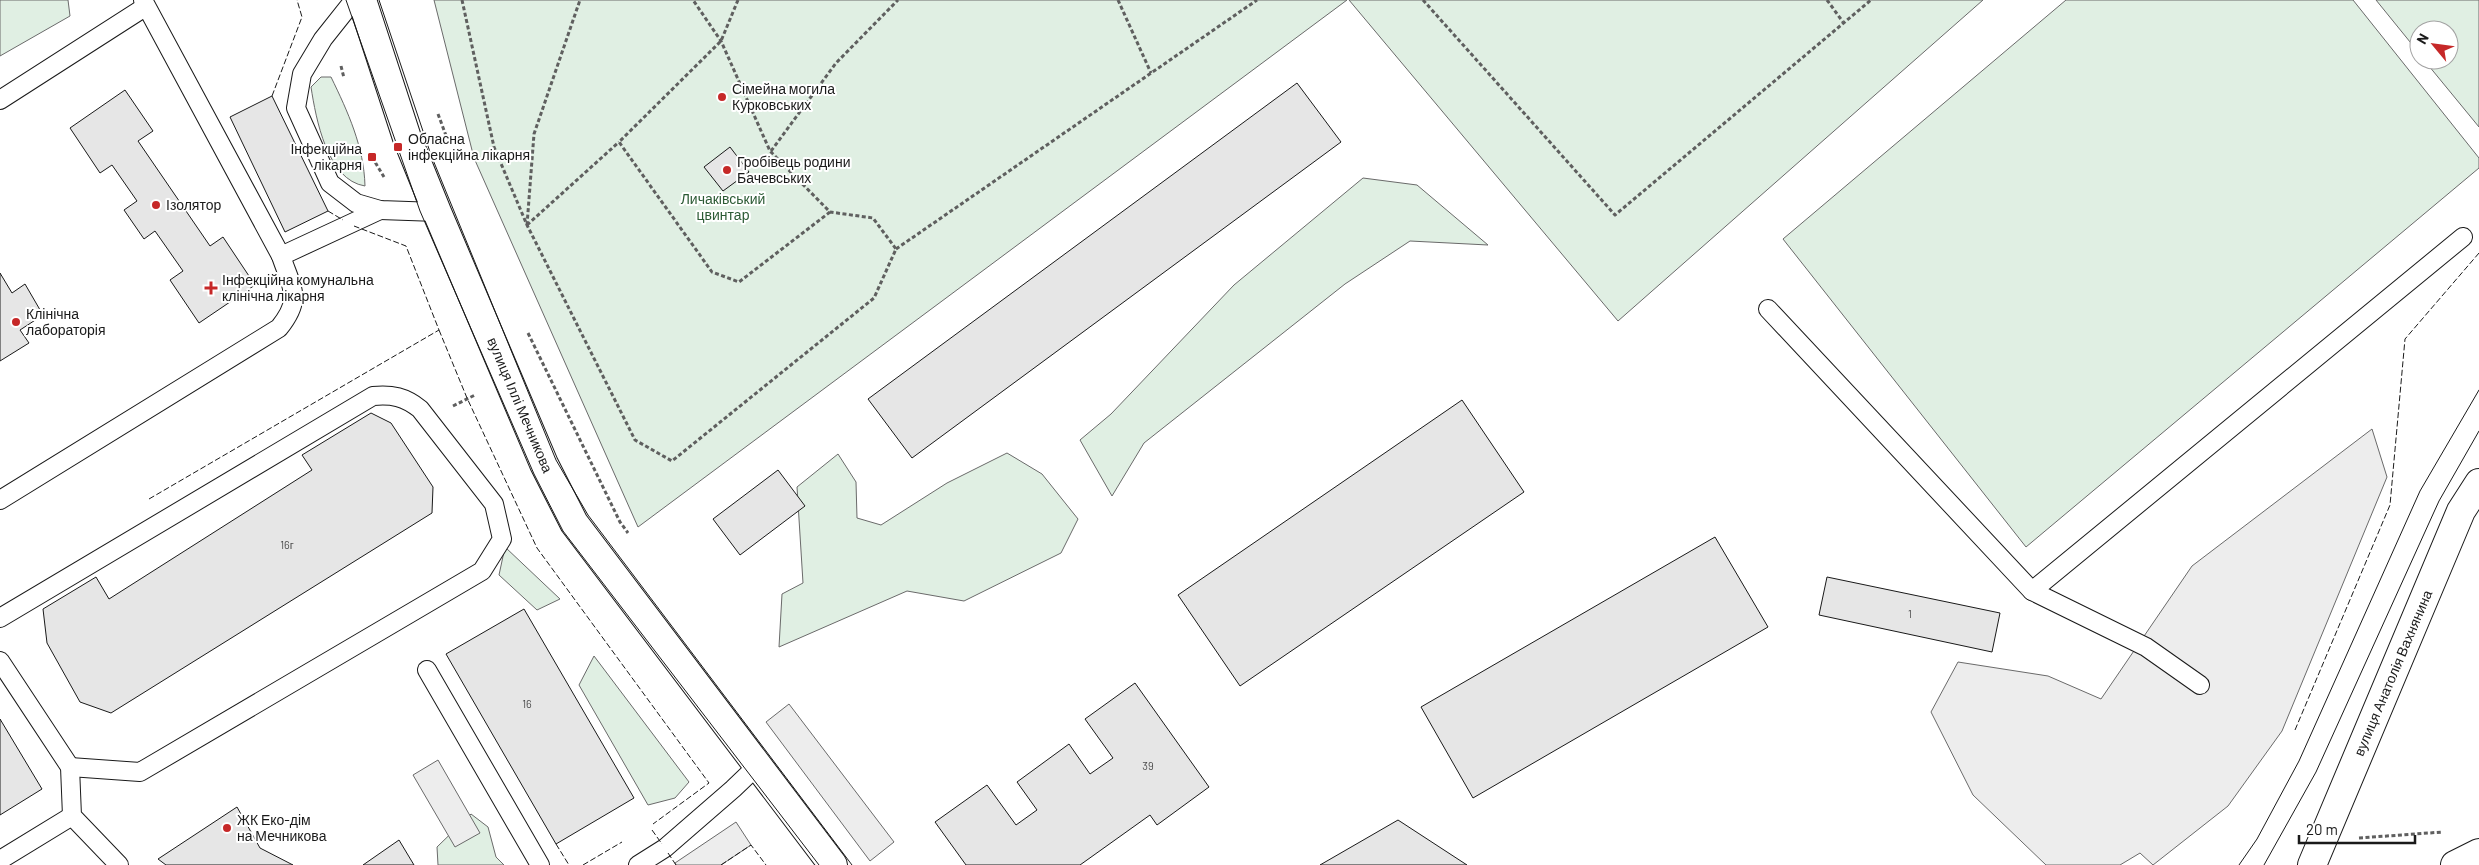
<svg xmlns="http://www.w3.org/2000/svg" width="2479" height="865" font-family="Barlow,sans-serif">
	<rect width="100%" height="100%" fill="#fff"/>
	<!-- green -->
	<g fill="#e0efe3" stroke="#6a6a6a">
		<path d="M 0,0 L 68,0 L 70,16 L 0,56 Z"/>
		<path d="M 434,0 L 1347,0 L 638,527 L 474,158 Z"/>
		<path d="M 1349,0 L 1983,0 L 1618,321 Z"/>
		<path d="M 2066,0 L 2353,0 L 2479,158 L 2479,168 L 2026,547 L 1783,239 Z"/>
		<path d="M 2376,0 L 2479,0 L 2479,127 L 2424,60 L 2449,60 L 2449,30 L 2419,30 L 2419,53 Z"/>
		<path d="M 321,77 L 331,77 C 348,112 364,147 365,186 C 327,180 316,119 311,87 Z"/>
		<path d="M 1363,178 L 1417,185 L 1488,245 L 1410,241 L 1345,284 L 1144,443 L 1112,496 L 1080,440 L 1111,414 L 1234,285 Z"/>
		<path d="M 1007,453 L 1042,474 L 1078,519 L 1061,553 L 964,601 L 907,591 L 779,647 L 782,594 L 803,583 L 797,487 L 838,454 L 856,482 L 857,518 L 881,525 L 947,483 Z"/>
		<path d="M 505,547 L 560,599 L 537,610 L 499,575 Z"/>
		<path d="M 594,656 L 689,782 L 675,798 L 648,805 L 579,685 Z"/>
		<path d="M 471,814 L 488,827 L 496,857 L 504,865 L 438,865 L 437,847 Z"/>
	</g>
	<!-- parking -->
	<g fill="#ededed" stroke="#6a6a6a">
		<path d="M 2372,429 L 2387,477 L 2282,731 L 2228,806 L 2153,865 L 2140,853 L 2120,865 L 2046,865 L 1973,795 L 1931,712 L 1958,662 L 2048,676 L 2101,699 L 2192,566 Z"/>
		<path d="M 789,704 L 894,842 L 870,861 L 766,722 Z"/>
		<path d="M 438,760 L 480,833 L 455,847 L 413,775 Z"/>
		<path d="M 736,822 L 751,845 L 721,865 L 676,865 L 675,863 Z"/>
	</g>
	<!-- building -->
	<g fill="#e6e6e6" stroke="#1a1a1a">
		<path d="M 1297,83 L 1341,142 L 912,458 L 868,399 Z"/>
		<path d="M 125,90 L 153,131 L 138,141 L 210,246 L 223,237 L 255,285 L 199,323 L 170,280 L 183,271 L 155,231 L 144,239 L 124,210 L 137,201 L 112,165 L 100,173 L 70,128 Z"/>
		<path d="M 272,96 L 328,211 L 285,232 L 230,117 Z"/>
		<path d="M 730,147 L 749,172 L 723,191 L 704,167 Z"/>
		<path d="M 0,273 L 12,293 L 25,284 L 43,315 L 20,330 L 29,343 L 0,361 Z"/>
		<path d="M 1462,400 L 1524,492 L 1240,686 L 1178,595 Z"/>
		<path d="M 371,413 L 391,423 L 433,487 L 432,513 L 111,713 L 80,702 L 47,643 L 43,609 L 96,577 L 109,599 L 312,470 L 302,455 Z"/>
		<path d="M 778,470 L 805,506 L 740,555 L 713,519 Z"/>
		<path d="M 1715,537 L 1768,627 L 1473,798 L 1421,707 Z"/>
		<path d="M 1827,577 L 2000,613 L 1992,652 L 1819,615 Z"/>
		<path d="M 524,609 L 634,798 L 556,844 L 446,654 Z"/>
		<path d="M 1135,683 L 1209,787 L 1157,825 L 1150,815 L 1080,865 L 966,865 L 935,822 L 987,785 L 1016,825 L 1037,810 L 1017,782 L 1069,744 L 1090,774 L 1113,758 L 1085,719 Z"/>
		<path d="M 0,719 L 42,789 L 0,815 Z"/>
		<path d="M 237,807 L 260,848 L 293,865 L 166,865 L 158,859 Z"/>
		<path d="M 1398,820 L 1467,865 L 1320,865 Z"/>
		<path d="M 399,840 L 414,865 L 363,865 Z"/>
	</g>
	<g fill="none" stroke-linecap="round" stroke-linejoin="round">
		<!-- service casing -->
		<g stroke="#1a1a1a" stroke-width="20">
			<g id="service">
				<path d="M 354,0 L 323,39 L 302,74 L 296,108 L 330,183 L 356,203 L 380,210 L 437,212"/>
				<path d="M 0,100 L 145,7"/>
				<path d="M 281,256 L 380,210"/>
				<path d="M 1768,309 L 2032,591 L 2146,647 L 2200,685"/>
				<path d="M 0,500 L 279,328 C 303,298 292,289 281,256 L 143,0"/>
				<path d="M 2032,591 L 2463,237"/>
				<path d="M 0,618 L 373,396 C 392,394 405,397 420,409 L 494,504 L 502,539 L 482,571 L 140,772 L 70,767"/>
				<path d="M 0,661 L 70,767 L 72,816 L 119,865"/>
				<path d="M 427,670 L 540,865"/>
				<path d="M 0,860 L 72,816"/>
				<path d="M 638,865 L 665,848 L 733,789 L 757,766"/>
			</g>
		</g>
		<!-- minor casing -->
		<g stroke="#1a1a1a" stroke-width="30">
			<path id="minor" d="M 2455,865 L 2479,853"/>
		</g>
		<!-- tertiary casing -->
		<g stroke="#1a1a1a" stroke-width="30">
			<path id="tertiary" d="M 2312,865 L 2461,511 L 2479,483"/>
		</g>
		<!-- secondary casing -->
		<g stroke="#1a1a1a" stroke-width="30">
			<path id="secondary" d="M 362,0 L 407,138 L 437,212 L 544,464 L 574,523 L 833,865"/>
		</g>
		<!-- path -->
		<g stroke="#5f5f5f" stroke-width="3" stroke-dasharray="4 2.5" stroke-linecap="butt">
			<path d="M 462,0 L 494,147 L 527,225 L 635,440 L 672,461 L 874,298 L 896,249 L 873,218 L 830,212 L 770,151 L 721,41 L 693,0"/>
			<path d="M 738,0 L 721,41 L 619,142 L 712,272 L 739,282 L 830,212"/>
			<path d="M 1118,0 L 1151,73"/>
			<path d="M 1423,0 L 1615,215 L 1871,0"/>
			<path d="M 1827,0 L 1843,22"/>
			<path d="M 341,66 L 344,78"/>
			<path d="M 438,114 L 448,141"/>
			<path d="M 771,151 L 836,63 L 898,0"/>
			<path d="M 372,157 L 384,177"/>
			<path d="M 527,225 L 534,134 L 580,0"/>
			<path d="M 527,225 L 619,142"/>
			<path d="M 896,249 L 1257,0"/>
			<path d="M 528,333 L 620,522 L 628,533"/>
			<path d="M 453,406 L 475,395"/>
			<path d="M 2359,838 L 2443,832"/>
		</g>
		<!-- service -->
		<use href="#service" stroke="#fff" stroke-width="18"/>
		<!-- minor -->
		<use href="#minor" stroke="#fff" stroke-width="28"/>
		<!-- tertiary -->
		<use href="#tertiary" stroke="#fff" stroke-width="28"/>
		<!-- secondary -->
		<use href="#secondary" stroke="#fff" stroke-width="28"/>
		<!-- tram -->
		<g stroke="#1a1a1a" stroke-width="1">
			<path d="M 346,0 L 420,211 L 534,474 L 563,531 L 819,865"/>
			<path d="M 379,0 L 431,155 L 556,460 L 588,515 L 852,865"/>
			<path d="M 2239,865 L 2257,839 L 2299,761 L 2420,491 L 2479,390"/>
			<path d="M 2264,865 L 2316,772 L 2439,501 L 2479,431"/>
		</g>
		<!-- fence -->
		<g stroke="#1a1a1a" stroke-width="1" stroke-dasharray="6 2.5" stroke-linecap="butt">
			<path d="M 272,96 L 302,17 L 297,0"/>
			<path d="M 328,211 L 343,220"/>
			<path d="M 439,330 L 467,398 L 537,548 L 709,783 L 653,824"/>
			<path d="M 149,499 L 439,330 L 406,246 L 354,226"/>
			<path d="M 2295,730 L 2390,505 L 2405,339 L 2479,253"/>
			<path d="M 652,830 L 662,844"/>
			<path d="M 556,844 L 569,865"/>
			<path d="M 668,853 L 676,865"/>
			<path d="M 583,865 L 622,842"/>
			<path d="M 721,865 L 751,845 L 766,865"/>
		</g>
	</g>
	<!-- markers -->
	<g fill="#c62828" stroke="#fff" stroke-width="2">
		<circle cx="722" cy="97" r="5"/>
		<rect x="393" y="142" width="10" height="10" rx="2.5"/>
		<rect x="367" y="152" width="10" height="10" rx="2.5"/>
		<circle cx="727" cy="170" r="5"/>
		<circle cx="156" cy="205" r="5"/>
		<path d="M208.5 280.5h5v5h5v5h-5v5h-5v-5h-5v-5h5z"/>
		<circle cx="16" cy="322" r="5"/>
		<circle cx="227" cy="828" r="5"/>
	</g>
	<g text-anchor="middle" stroke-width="4" stroke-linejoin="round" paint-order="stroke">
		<!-- number labels -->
		<g font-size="11" fill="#4d4d4d">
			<text x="287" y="549">16г</text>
			<text x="1910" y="618">1</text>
			<text x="527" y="708">16</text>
			<text x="1148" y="770">39</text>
		</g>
		<!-- poi labels -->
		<g font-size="14" fill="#1a1a1a" stroke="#fff" text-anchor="start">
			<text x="732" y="94">Сімейна могила<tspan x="732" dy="16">Курковських</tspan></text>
			<text x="408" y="144">Обласна<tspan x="408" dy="16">інфекційна лікарня</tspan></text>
			<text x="362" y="154" text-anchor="end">Інфекційна<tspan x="362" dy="16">лікарня</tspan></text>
			<text x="737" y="167">Гробівець родини<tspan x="737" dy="16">Бачевських</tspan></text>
			<text x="166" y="210">Ізолятор</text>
			<text x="222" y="285">Інфекційна комунальна<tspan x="222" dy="16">клінічна лікарня</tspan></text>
			<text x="26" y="319">Клінічна<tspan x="26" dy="16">лабораторія</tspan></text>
			<text x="237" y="825">ЖК Еко-дім<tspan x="237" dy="16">на Мечникова</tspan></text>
		</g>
		<!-- park labels -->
		<g font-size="14" fill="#2b5a34" stroke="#fff">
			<text x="723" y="204">Личаківський<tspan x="723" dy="16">цвинтар</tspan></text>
		</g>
		<!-- street labels -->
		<g font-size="14" fill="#1a1a1a" stroke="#fff">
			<text transform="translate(520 405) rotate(67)" y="5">вулиця Іллі Мечникова</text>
			<text transform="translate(2393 673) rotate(-67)" y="5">вулиця Анатолія Вахнянина</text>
		</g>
	</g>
	<!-- north arrow -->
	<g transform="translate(2434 45) rotate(299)"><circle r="24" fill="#ffffff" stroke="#a3a3a3"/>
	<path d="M0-4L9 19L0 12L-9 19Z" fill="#c62828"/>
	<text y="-8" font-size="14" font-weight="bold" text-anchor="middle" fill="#1a1a1a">N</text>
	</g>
	<!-- scale -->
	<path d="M2299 835v8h116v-8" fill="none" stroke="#1a1a1a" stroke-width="2.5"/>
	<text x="2306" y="835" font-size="15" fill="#1a1a1a" stroke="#ffffff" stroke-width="4" paint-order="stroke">20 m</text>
</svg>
